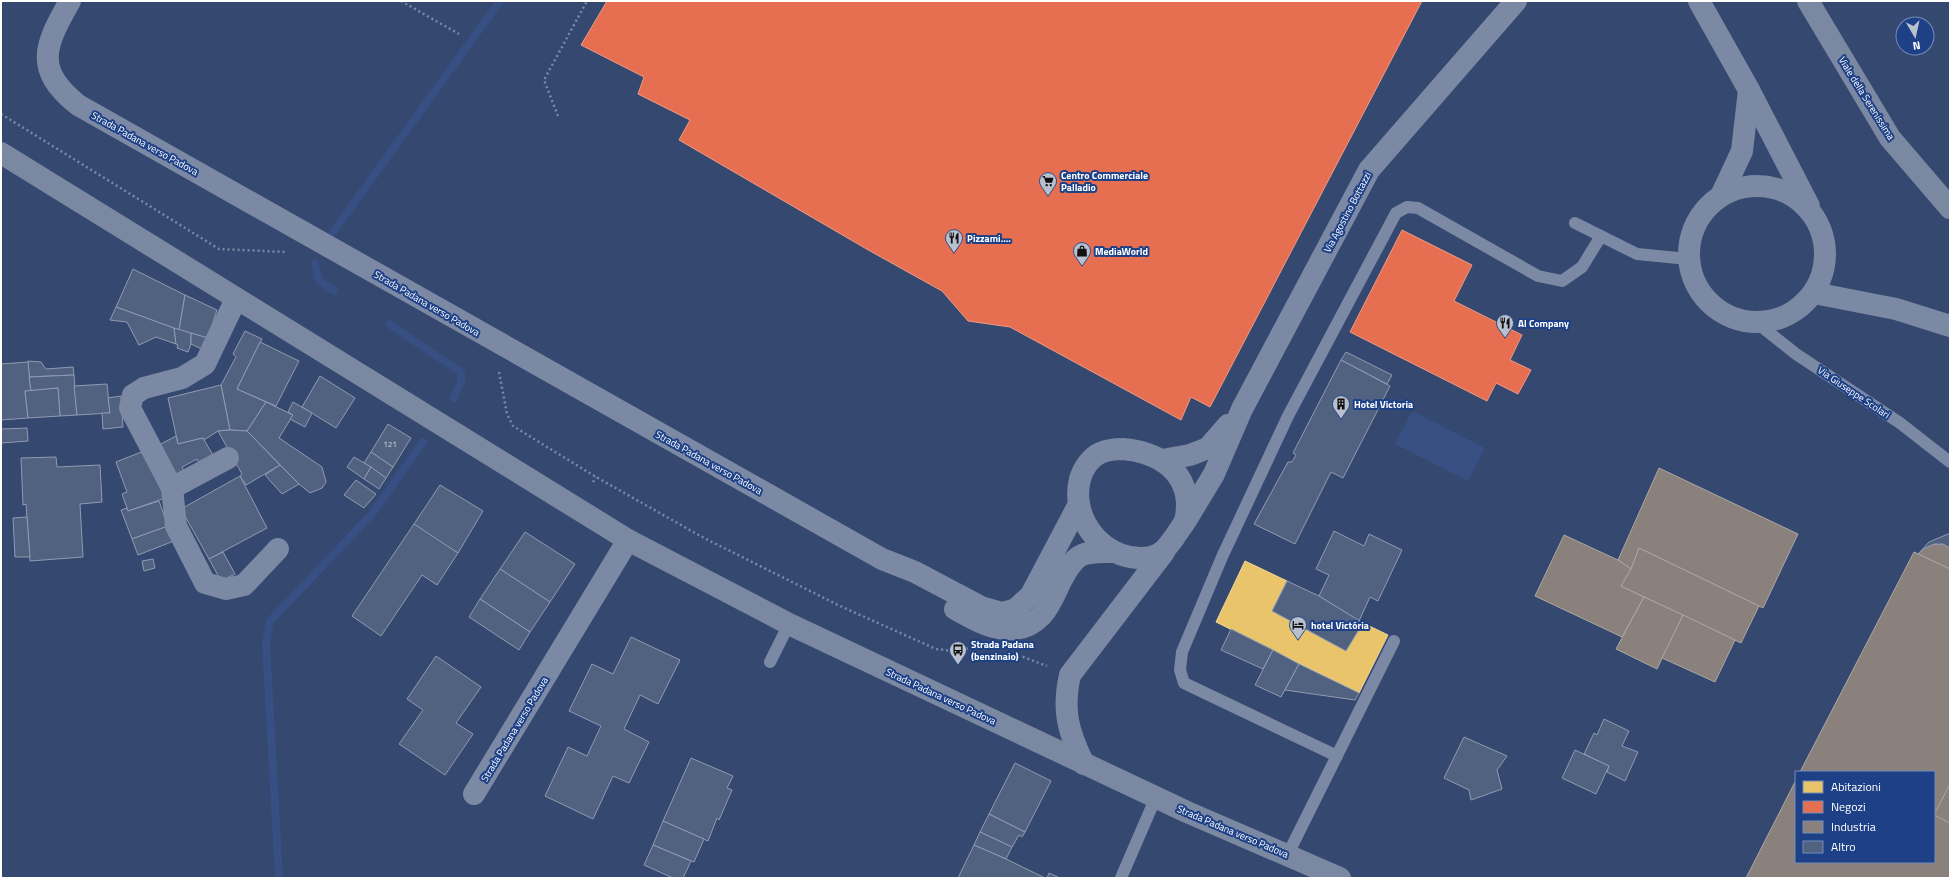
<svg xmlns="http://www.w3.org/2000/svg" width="1951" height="879" font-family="'Titillium Web',sans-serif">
	<rect width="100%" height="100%" fill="#35486f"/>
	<!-- water -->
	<path fill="#374f82" d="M 1412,411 L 1485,448 L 1468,481 L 1395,444 Z"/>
	<!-- homes -->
	<path fill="#e9c46a" stroke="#f0d697" d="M 1245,561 L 1287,581 L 1272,611 L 1346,651 L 1363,623 L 1388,635 L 1359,693 L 1216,622 Z"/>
	<!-- shops -->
	<g fill="#e76f51" stroke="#ee9a85">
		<path d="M 607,1 L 1422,1 L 1210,407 L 1191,397 L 1181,420 L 1010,327 L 968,321 L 942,291 L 870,251 L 679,140 L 690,120 L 638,94 L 644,77 L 581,45 Z"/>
		<path d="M 1402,230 L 1472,265 L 1454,301 L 1522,335 L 1510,360 L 1531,370 L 1518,394 L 1496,383 L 1487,401 L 1350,332 Z"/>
	</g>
	<!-- industry -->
	<g fill="#8a817c" stroke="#ada7a3">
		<path d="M 1659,468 L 1798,534 L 1763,608 L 1639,548 L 1631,569 L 1618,560 Z"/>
		<path d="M 1564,535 L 1618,560 L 1631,569 L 1621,586 L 1644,597 L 1622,637 L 1535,596 Z"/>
		<path d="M 1934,544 L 1943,544 L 1950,548 L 1950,569 L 1918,554 L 1925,548 Z"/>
		<path d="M 1639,548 L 1759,606 L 1741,643 L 1621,586 L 1631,569 Z"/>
		<path d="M 1914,552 L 1950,569 L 1950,878 L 1746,878 L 1796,780 L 1796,862 L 1934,862 L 1934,772 L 1800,772 Z"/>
		<path d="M 1644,597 L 1683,615 L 1657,669 L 1616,649 Z"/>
		<path d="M 1683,615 L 1735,640 L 1715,682 L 1662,658 Z"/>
		<path d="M 1950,784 L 1950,823 L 1934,815 Z"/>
	</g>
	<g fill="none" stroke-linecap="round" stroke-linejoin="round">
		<!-- stream -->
		<g stroke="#374f82" stroke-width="8">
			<path d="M 333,232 L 500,1"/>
			<path d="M 315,263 L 319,280 L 334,291"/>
			<path d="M 389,324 L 461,372 L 461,381 L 454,398"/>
			<path d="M 279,878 L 266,643 L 270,621 L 372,514 L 423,442"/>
		</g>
	</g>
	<!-- building -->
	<g fill="#516180" stroke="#909bb2">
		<path d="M 133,269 L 185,295 L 179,330 L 116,307 Z"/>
		<path d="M 185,295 L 217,310 L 208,338 L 179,330 Z"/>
		<path d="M 116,307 L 174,328 L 176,344 L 156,337 L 139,345 L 127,322 L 110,320 Z"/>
		<path d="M 174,328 L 191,333 L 191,344 L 188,352 L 177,348 L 178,345 L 176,344 Z"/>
		<path d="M 245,331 L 262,339 L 237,389 L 266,402 L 247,431 L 230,430 L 221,385 L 236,357 L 233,354 Z"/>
		<path d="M 191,333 L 208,338 L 204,350 L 191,344 Z"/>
		<path d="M 260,342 L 299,361 L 276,406 L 237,389 Z"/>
		<path d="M 1346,352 L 1392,375 L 1387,384 L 1341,360 Z"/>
		<path d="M 1341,360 L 1390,386 L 1343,478 L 1331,472 L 1295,544 L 1254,524 L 1288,462 L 1292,462 L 1296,455 L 1293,453 Z"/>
		<path d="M 28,361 L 41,362 L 46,369 L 73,367 L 74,375 L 29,377 Z"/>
		<path d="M 28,362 L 31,391 L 25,391 L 28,418 L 1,420 L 1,364 Z"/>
		<path d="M 74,375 L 77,415 L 60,416 L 58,388 L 31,391 L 29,377 Z"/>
		<path d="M 320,376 L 355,398 L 336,428 L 302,407 Z"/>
		<path d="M 107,384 L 110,413 L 77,415 L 74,386 Z"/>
		<path d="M 221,385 L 230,430 L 218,431 L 204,440 L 203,438 L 178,444 L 168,398 Z"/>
		<path d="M 58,388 L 60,416 L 28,418 L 25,391 Z"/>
		<path d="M 121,396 L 123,427 L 103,429 L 102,413 L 110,413 L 108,398 Z"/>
		<path d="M 266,402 L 293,415 L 279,438 L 322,467 L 326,482 L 322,488 L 310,493 L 299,484 L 247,431 Z"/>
		<path d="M 293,402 L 312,413 L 305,427 L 290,419 L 293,415 L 288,412 Z"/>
		<path d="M 388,424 L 411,438 L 393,467 L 371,452 Z"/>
		<path d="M 27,428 L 28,441 L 1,443 L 1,429 Z"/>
		<path d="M 230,430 L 247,431 L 280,465 L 246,485 L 240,476 L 242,474 L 218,431 Z"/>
		<path d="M 176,436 L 178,444 L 203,438 L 214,457 L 200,465 L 197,459 L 182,467 L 186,474 L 178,478 L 159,445 Z"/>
		<path d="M 144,451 L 165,498 L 128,511 L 122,494 L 127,492 L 116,462 Z"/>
		<path d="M 371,452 L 393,467 L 386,478 L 364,463 Z"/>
		<path d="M 56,457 L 57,467 L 100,465 L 102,502 L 80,504 L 83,557 L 30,561 L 26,504 L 23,505 L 21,458 Z"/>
		<path d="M 354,457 L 371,467 L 364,479 L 347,467 Z"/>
		<path d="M 280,465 L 299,484 L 282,494 L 265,475 Z"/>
		<path d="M 371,467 L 386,478 L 379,489 L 364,479 Z"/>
		<path d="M 240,476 L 267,528 L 209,559 L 181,509 Z"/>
		<path d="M 356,480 L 376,494 L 364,508 L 344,495 Z"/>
		<path d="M 440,485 L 483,511 L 458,553 L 416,528 L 414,524 Z"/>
		<path d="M 159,501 L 168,526 L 132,539 L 121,510 L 127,508 L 128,511 Z"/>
		<path d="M 27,517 L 30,557 L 15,557 L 13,518 Z"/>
		<path d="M 414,524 L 458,553 L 437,585 L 422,575 L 381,636 L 352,616 Z"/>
		<path d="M 168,526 L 174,541 L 138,555 L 132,539 Z"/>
		<path d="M 1334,531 L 1364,546 L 1369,534 L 1402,550 L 1378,601 L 1370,597 L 1359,621 L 1319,596 L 1329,575 L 1316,569 Z"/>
		<path d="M 525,532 L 575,564 L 550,602 L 500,569 Z"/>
		<path d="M 1948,534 L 1950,534 L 1950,548 L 1943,544 L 1934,544 L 1925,548 L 1918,554 L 1929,542 Z"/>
		<path d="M 223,552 L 235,574 L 221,581 L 209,559 Z"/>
		<path d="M 153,559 L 155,568 L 144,571 L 142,561 Z"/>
		<path d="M 500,569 L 550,602 L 530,632 L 480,599 Z"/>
		<path d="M 1287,581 L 1319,596 L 1363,623 L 1346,651 L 1272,611 Z"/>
		<path d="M 480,599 L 530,632 L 519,650 L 469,617 Z"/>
		<path d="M 1231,629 L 1273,650 L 1263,669 L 1221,650 Z"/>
		<path d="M 631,637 L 680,660 L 658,704 L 640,695 L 624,729 L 649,742 L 629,783 L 613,776 L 593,819 L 545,796 L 568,747 L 587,756 L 601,726 L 569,711 L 592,664 L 613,674 Z"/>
		<path d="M 1273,650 L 1299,664 L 1281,697 L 1255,685 Z"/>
		<path d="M 436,656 L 481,687 L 456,723 L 473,734 L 445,775 L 399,744 L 423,710 L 407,699 Z"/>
		<path d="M 1299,664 L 1359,693 L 1355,700 L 1285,690 Z"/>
		<path d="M 1604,719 L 1629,731 L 1622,746 L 1638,752 L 1625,781 L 1607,772 L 1609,766 L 1584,754 L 1594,733 L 1597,735 Z"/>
		<path d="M 1464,737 L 1507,756 L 1497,770 L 1502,789 L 1471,800 L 1469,790 L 1444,778 Z"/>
		<path d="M 1575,750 L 1609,766 L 1596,794 L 1562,778 Z"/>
		<path d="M 691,758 L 733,776 L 727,788 L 732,790 L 719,820 L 717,818 L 708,841 L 663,821 Z"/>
		<path d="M 1015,763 L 1051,781 L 1025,832 L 989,814 Z"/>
		<path d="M 989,814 L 1025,832 L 1022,837 L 1019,835 L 1012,847 L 980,832 Z"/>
		<path d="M 663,821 L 704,839 L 694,862 L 653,845 Z"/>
		<path d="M 980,832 L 1012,847 L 1006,859 L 974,845 Z"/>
		<path d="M 653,845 L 691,861 L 683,878 L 673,878 L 644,865 Z"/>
		<path d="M 974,845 L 1006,859 L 1045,878 L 958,878 Z"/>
		<path d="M 1049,873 L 1060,878 L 1047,878 Z"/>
	</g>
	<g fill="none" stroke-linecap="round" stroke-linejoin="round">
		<!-- path -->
		<g stroke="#7c89a5" stroke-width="2.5" stroke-dasharray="2 3" stroke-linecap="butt">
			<path d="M 401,1 L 459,34"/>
			<path d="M 1,114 L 219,249 L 286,252"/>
			<path d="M 558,116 L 544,80 L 587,1"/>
			<path d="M 499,372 L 507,414 L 513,426 L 596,477 L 704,538 L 840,606 L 936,649 L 953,651 L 975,647"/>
			<path d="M 593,482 L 596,477"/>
			<path d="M 1018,655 L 1047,666"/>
		</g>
		<!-- lane -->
		<g stroke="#7c89a5" stroke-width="12">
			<path d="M 1575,223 L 1637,254 L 1688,259"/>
			<path d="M 1757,323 L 1796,354 L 1900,423 L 1950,462"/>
			<path d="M 770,662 L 789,624"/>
			<path d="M 1337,756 L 1184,683 L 1180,670 L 1182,652 L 1222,557 L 1288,416 L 1396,213 L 1407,207 L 1418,208 L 1538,276 L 1562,281 L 1582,267 L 1601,236"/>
			<path d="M 1288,854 L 1394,641"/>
			<path d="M 1121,878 L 1156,797"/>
		</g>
		<!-- street -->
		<g stroke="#7c89a5" stroke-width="22">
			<path d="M 70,1 C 45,45 33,69 78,105 L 882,559 L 915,572 L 981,607 L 1002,613 L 1010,611 L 1017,608 L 1031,595 L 1079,504"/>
			<path d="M 1699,1 L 1749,90 L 1809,206"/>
			<circle cx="1757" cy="254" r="68"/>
			<path d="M 1721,196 L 1742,151 L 1749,90"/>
			<path d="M 1814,293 L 1896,309 L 1950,326"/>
			<path d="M 236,299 L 205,364 L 182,378 L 144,388 L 133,395 L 130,408 L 172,488 L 176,526 L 205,583 L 226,589 L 244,585 L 278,549"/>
			<path d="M 1123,449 C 1155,452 1184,467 1187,502 C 1187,509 1187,517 1184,523 C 1181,528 1177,533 1174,538 C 1167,547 1163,554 1151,557 C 1108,565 1069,522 1080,479 C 1083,469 1090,458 1100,453 C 1107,450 1116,449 1123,449 Z"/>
			<path d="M 1162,460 L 1190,455 L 1208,448 L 1228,425"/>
			<path d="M 172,488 L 228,458"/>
			<path d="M 1185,522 L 1214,474 L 1242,409 L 1369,170 L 1516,1"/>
			<path d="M 955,609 C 982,624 1015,643 1042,615 C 1050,606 1055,594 1060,583 C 1065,574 1070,562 1080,556 C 1089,551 1103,552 1113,552"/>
			<path d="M 1084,764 C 1068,732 1062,710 1070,675 L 1164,552"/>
			<path d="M 474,794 L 628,540"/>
		</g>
		<!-- primary -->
		<g stroke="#7b88a2" stroke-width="22">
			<path d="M 1808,1 L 1890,138 L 1950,208"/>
			<path d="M 1,153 L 628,540 L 789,624 L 1187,812 L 1340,878"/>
		</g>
	</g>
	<!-- icons -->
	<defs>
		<g id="supermarket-pin" transform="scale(0.9)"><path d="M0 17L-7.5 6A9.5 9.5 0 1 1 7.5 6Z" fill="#b8bfcd" stroke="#1d4087"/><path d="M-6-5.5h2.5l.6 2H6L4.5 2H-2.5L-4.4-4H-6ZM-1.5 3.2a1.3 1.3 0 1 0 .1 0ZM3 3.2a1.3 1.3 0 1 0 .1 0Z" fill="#111"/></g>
		<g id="restaurant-pin" transform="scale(0.9)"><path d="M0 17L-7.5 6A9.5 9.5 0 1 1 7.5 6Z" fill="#b8bfcd" stroke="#1d4087"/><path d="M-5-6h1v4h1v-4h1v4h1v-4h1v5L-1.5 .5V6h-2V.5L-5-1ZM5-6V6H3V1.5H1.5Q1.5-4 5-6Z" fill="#111"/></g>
		<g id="shop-pin" transform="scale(0.9)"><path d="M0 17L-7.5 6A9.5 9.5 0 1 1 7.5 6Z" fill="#b8bfcd" stroke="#1d4087"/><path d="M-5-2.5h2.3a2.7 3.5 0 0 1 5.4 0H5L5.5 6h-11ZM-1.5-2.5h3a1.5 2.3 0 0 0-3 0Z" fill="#111"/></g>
		<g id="building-pin" transform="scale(0.9)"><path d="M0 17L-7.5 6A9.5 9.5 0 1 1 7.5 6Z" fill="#b8bfcd" stroke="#1d4087"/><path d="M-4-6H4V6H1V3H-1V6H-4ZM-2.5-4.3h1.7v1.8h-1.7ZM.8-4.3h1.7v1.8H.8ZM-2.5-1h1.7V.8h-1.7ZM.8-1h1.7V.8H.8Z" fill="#111"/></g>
		<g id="hotel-pin" transform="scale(0.9)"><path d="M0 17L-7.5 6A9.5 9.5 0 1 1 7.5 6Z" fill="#b8bfcd" stroke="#1d4087"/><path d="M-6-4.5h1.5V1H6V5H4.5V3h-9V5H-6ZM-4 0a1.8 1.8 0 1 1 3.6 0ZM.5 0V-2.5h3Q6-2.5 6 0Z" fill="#111"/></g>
		<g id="bus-pin" transform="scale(0.9)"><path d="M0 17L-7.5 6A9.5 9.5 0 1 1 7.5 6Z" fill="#b8bfcd" stroke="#1d4087"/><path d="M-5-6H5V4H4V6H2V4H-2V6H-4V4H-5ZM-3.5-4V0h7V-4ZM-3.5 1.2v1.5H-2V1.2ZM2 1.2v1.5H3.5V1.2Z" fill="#111"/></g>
	</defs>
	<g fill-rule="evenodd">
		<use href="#supermarket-pin" x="1048" y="181"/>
		<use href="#restaurant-pin" x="954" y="238"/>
		<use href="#shop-pin" x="1082" y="251"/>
		<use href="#restaurant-pin" x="1505" y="323"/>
		<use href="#building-pin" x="1341" y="404"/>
		<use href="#hotel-pin" x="1298" y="625"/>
		<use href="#bus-pin" x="958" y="650"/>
	</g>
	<g text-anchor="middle" stroke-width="4" stroke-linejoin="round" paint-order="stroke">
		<!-- number labels -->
		<g font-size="8" fill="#d4d8df">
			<text x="390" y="447">121</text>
		</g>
		<!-- street labels -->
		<g font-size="10" fill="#fff" stroke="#1d4087">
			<text transform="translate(1867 98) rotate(58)" y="4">Viale della Serenissima</text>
			<text transform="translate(145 143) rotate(29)" y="4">Strada Padana verso Padova</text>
			<text transform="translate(1347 212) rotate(-62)" y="4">Via Agostino Bottazzi</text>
			<text transform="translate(427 303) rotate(30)" y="4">Strada Padana verso Padova</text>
			<text transform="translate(1854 392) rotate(34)" y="4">Via Giuseppe Scolari</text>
			<text transform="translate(709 462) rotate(29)" y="4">Strada Padana verso Padova</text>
			<text transform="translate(941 696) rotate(25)" y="4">Strada Padana verso Padova</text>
			<text transform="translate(514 729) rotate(-59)" y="4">Strada Padana verso Padova</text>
			<text transform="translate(1233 831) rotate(23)" y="4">Strada Padana verso Padova</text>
		</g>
		<!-- poi labels -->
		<g font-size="10" font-weight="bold" fill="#fff" stroke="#1d4087" text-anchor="start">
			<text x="1061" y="179">Centro Commerciale<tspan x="1061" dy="12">Palladio</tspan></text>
			<text x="967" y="242">Pizzami....</text>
			<text x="1095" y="255">MediaWorld</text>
			<text x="1518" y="327">Al Company</text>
			<text x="1354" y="408">Hotel Victoria</text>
			<text x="1311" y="629">hotel Victória</text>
			<text x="971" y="648">Strada Padana<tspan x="971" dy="12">(benzinaio)</tspan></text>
		</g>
	</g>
	<!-- border -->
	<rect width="1951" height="879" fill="none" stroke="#ffffff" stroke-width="4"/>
	<!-- legend -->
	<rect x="1795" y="771" width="140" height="92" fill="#1d4087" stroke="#778cb7"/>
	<rect x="1803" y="781" width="20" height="12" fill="#e9c46a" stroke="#778cb7"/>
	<text x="1831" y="791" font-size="12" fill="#ffffff">Abitazioni</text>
	<rect x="1803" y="801" width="20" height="12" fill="#e76f51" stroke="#778cb7"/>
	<text x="1831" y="811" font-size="12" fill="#ffffff">Negozi</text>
	<rect x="1803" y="821" width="20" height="12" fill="#8a817c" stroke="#778cb7"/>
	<text x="1831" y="831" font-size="12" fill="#ffffff">Industria</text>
	<rect x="1803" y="841" width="20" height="12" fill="#516180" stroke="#778cb7"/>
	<text x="1831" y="851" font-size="12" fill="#ffffff">Altro</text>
	<!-- north arrow -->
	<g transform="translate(1915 36) rotate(171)"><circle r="19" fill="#1d4087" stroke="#778cb7"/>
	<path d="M0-3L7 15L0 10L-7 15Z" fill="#b8bfcd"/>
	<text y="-6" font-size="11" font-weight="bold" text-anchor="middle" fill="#ffffff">N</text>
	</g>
</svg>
